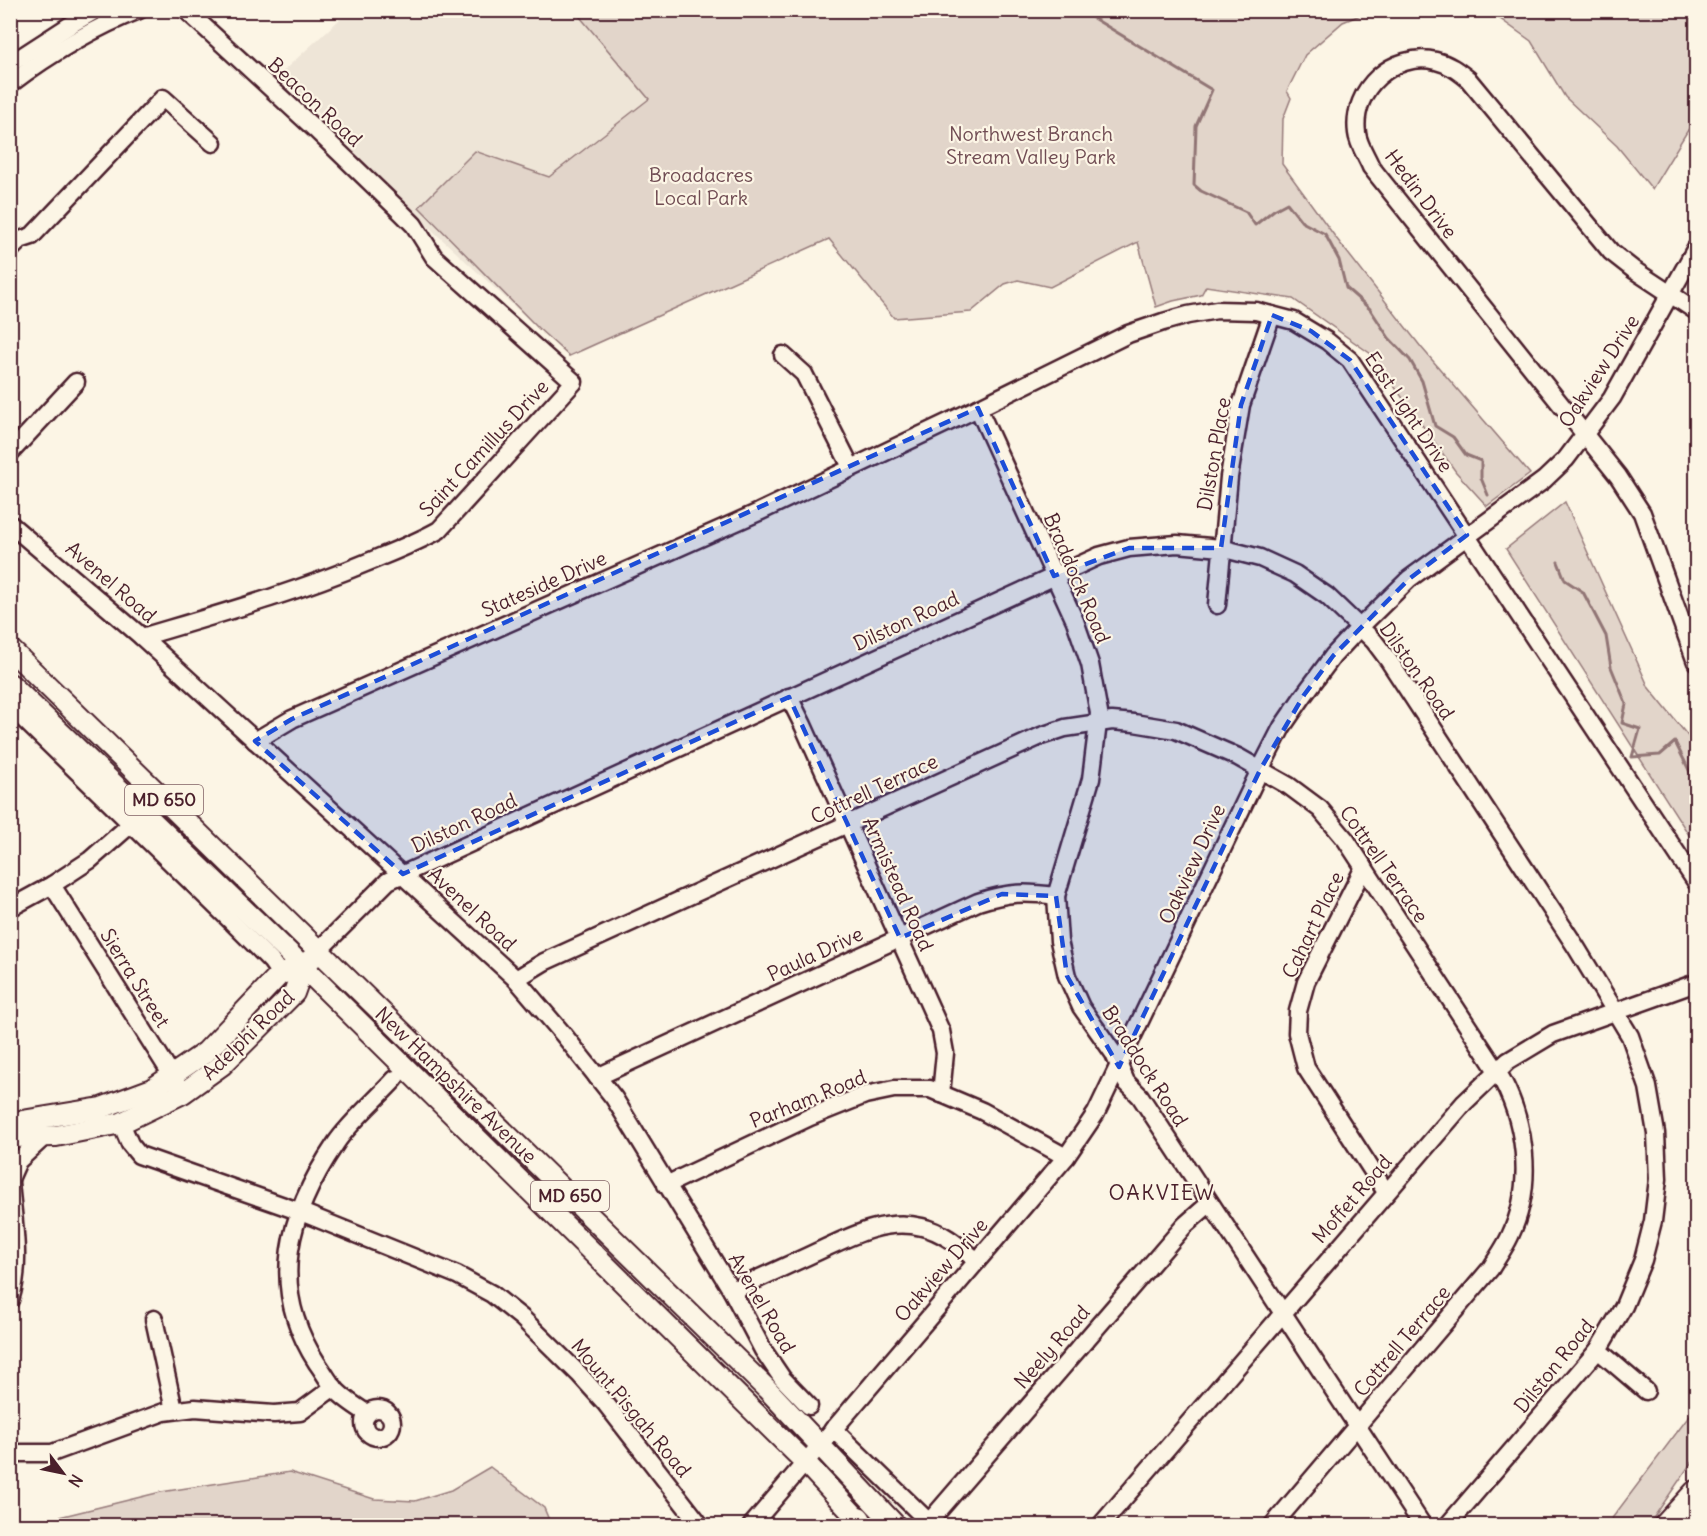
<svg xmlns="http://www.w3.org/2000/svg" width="1707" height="1536" font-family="Delius,sans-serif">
	<rect width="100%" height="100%" fill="#fcf5e5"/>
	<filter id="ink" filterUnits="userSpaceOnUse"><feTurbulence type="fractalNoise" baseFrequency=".0167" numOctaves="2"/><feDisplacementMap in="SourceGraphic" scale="12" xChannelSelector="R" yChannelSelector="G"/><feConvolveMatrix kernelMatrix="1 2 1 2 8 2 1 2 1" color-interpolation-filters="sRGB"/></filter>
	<g filter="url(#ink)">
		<!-- built -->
		<path fill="#eee5d7" d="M 350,10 L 874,11 L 779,219 L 686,303 L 568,356 L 404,204 L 281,73 Z"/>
		<!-- green -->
		<g fill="#e2d5ca" stroke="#967a7a" stroke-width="1.5">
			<path d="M 575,11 L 1370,11 L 1343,22 L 1305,55 L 1287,91 L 1291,98 L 1283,119 L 1282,164 L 1336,238 L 1421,347 L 1530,474 L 1487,506 L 1456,472 L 1371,354 L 1293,299 L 1206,286 L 1201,295 L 1173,301 L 1156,307 L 1138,242 L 1050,287 L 1018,280 L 1005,284 L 971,312 L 894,318 L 829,239 L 569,356 L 538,328 L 419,207 L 475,151 L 549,177 L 649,99 Z"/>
			<path d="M 1489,11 L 1696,11 L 1696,117 L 1652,189 L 1617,146 L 1565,97 L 1531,41 Z"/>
			<path d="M 1565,502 L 1649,688 L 1696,746 L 1696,846 L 1506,549 Z"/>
			<path d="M 1696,1407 L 1696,1456 L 1652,1520 L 1647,1525 L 1607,1525 Z"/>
			<path d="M 490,1467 L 544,1508 L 551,1525 L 34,1525 L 43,1521 L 161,1492 L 290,1472 L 374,1499 L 415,1501 L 451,1490 Z"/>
		</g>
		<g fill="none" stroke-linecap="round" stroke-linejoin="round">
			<!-- stream -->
			<g stroke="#917474" stroke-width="3">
				<path d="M 1080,10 L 1212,90 L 1196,126 L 1194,185 L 1201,191 L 1246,212 L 1255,225 L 1274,210 L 1287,203 L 1302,222 L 1325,234 L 1339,260 L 1346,288 L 1370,309 L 1389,338 L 1410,360 L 1422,381 L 1435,426 L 1453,437 L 1466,455 L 1481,461 L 1481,478 L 1488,495"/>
				<path d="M 1558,562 L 1565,580 L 1583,592 L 1606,636 L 1611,667 L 1626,704 L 1622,723 L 1640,729 L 1632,757 L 1660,755 L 1675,742 L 1696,784"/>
			</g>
			<!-- minor casing -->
			<g stroke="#4a1f2b" stroke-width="21">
				<g id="minor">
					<path d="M 10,64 L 75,22 L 96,10"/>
					<path d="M 10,84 C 50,54 93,28 139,10"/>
					<path d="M 10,250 L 20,240 L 32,236 L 163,98 L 213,143"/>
					<path d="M 1696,311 L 1634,270 L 1611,252 L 1468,79 C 1458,71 1449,64 1436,61 C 1394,51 1351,89 1357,133 C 1358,144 1367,157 1371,167 L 1618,476 L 1642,513 L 1696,662"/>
					<path d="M 783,355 L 804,374 L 851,467"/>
					<path d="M 978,408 L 1075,621 L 1090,664 L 1099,713 L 1098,723 L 1091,779 L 1056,896 L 1059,941 L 1067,976 L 1081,1007 L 1114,1054 L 1126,1082 L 1140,1096 L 1423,1526"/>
					<path d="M 10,453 L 76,382"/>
					<path d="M 10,524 L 142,637 L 516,979 L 563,1034 L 614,1098 L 732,1291 L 763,1350 L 782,1378 L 809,1406"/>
					<path d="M 1217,605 L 1229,477 L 1241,405 L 1272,315"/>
					<path d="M 142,637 C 219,614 294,593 368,562 C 392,552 416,543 439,530 L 574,382 L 434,257 L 414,225 L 401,212 L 315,129 L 186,10"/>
					<path d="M 789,697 L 803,725 L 941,1031 L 945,1053 L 941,1094"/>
					<path d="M 10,706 L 229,919 L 271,961 L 280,974"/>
					<path d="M 255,741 L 292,719 L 759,512 L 978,408 L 1128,334 L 1163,322 L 1188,315 L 1217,310 L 1256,311 L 1294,321 L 1327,341 L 1350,360 L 1696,882"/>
					<path d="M 1364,867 L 1306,982 L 1298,1011 L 1297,1033 L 1306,1068 L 1386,1192"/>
					<path d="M 52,885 L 178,1085"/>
					<path d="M 10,908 L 52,885 L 90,860 L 131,824"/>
					<path d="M 318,951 L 388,881 L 1099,556 L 1129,548 L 1177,544 L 1221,548 L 1260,558 L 1295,574 L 1327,596 L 1374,641 L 1389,661 L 1576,947 L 1630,1036 L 1648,1087 L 1656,1133 L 1658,1179 L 1653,1221 L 1643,1260 L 1624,1306 L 1598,1350 L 1447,1526"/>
					<path d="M 516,979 L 544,962 L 1041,736 L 1065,728 L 1112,721 L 1134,723 L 1176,730 L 1238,757 L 1289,786 L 1320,809 L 1346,840 L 1497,1071 C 1526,1119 1535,1184 1510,1236 C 1505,1247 1497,1258 1491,1268 L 1272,1526"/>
					<path d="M 597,1077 L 978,902 C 1009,892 1025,892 1056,896"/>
					<path d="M 121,1123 L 130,1144 L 139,1155 L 301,1212 L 457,1275 L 492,1294 L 522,1318 L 579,1374 L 606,1404 L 701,1526"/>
					<path d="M 10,1179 L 18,1161 L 44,1137"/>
					<path d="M 10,1182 C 13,1220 22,1264 10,1300"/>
					<path d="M 666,1185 L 810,1117 L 865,1095 L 894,1089 L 930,1089 L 982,1111 L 1066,1157"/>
					<path d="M 732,1291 C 757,1279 782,1268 808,1256 C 844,1240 881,1217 922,1227 C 944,1232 960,1247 977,1261"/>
					<path d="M 154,1319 L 174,1410"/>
					<path d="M 1598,1350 L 1646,1391"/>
					<circle cx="378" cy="1423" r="14"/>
					<path d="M 368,1414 C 357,1407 344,1399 335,1389 C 328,1381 323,1371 317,1363 C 267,1286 288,1214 336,1143 C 349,1123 378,1098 395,1079"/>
					<path d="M 833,1429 L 933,1526"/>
					<path d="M 10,1453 L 52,1453 L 164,1412 L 195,1408 L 274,1414 L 300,1412 L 334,1387"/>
					<path d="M 929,1522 L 1185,1225 L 1210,1203"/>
					<path d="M 751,1526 L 1066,1157 L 1096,1113 L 1260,770 L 1282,727 L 1304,695 L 1333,656 L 1360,627 L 1409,579 L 1544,480 L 1566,459 L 1612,398 L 1696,248"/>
					<path d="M 1100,1526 L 1464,1103 L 1508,1061 L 1553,1034 L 1696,983"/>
				</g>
			</g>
			<!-- major casing -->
			<g stroke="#4a1f2b" stroke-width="24">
				<g id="major">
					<path d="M 10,649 L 767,1389 L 896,1526"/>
					<path d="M 10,684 L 287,951 L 805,1462 L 864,1526"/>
					<path d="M 10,1123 L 101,1108 L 152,1089 L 206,1052 L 280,974 L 303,968"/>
					<path d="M 10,1137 L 56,1136 L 121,1123 L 183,1093 L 222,1065 L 294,993 L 303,968 L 311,959"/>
				</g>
			</g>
			<!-- highway casing -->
			<g stroke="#4a1f2b" stroke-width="28">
				<g id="highway">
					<path d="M 858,1519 L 862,1526"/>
					<path d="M 1666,1526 L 1696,1493"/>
				</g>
			</g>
			<!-- minor -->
			<use href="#minor" stroke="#fcf5e5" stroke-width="16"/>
			<!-- major -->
			<use href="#major" stroke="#fcf5e5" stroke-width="20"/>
			<!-- highway -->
			<use href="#highway" stroke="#fcf5e5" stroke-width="24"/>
		</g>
	</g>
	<!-- marked area -->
	<path fill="#1d4ed8" fill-opacity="0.2" stroke="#1d4ed8" stroke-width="4.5" stroke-dasharray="12 8" stroke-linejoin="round" d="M 1272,315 L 1311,331 L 1350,360 L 1467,535 L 1409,579 L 1333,656 L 1304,695 L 1260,770 L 1119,1067 L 1067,976 L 1056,896 L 1002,894 L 900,938 L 789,697 L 403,874 L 255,741 L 292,719 L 978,408 L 1054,576 L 1129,548 L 1221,548 L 1241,405 Z"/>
	<g text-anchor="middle" stroke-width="4.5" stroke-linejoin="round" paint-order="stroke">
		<!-- shield labels -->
		<g fill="#fcf5e5" stroke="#7f5f63" stroke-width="1.5">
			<rect x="125" y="785" width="78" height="30" rx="4.5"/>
			<rect x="531" y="1181" width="78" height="30" rx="4.5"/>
		</g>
		<g font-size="18" font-weight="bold" fill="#4a1f2b">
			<text x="164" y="806">MD 650</text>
			<text x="570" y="1202">MD 650</text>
		</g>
		<!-- street labels -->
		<g font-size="20" fill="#4a1f2b" stroke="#fcf5e5">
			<text transform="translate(315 102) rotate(43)" y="7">Beacon Road</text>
			<text transform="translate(1421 194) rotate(53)" y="7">Hedin Drive</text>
			<text transform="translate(1599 371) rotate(-57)" y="7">Oakview Drive</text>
			<text transform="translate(1409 412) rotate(56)" y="7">East Light Drive</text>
			<text transform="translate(484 448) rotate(-47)" y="7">Saint Camillus Drive</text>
			<text transform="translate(1214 454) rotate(-80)" y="7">Dilston Place</text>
			<text transform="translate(1077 578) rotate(67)" y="7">Braddock Road</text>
			<text transform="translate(111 582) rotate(41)" y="7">Avenel Road</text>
			<text transform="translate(544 584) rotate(-24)" y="7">Stateside Drive</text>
			<text transform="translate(906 621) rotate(-25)" y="7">Dilston Road</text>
			<text transform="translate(1417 671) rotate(55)" y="7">Dilston Road</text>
			<text transform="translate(874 789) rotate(-25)" y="7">Cottrell Terrace</text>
			<text transform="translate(464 823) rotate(-25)" y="7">Dilston Road</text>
			<text transform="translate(1192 864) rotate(-65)" y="7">Oakview Drive</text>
			<text transform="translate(1384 864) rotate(55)" y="7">Cottrell Terrace</text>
			<text transform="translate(898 884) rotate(66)" y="7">Armistead Road</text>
			<text transform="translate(472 909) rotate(43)" y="7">Avenel Road</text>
			<text transform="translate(1313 925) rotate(-64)" y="7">Cahart Place</text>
			<text transform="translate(815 954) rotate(-25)" y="7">Paula Drive</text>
			<text transform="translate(135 978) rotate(58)" y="7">Sierra Street</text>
			<text transform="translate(248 1035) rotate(-44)" y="7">Adelphi Road</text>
			<text transform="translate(1145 1066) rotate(57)" y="7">Braddock Road</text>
			<text transform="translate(456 1085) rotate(44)" y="7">New Hampshire Avenue</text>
			<text transform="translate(808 1099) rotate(-22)" y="7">Parham Road</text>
			<text transform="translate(1352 1199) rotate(-49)" y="7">Moffet Road</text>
			<text transform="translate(941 1270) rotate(-49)" y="7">Oakview Drive</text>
			<text transform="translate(762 1303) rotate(60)" y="7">Avenel Road</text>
			<text transform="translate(1402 1341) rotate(-50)" y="7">Cottrell Terrace</text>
			<text transform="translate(1052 1347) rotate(-49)" y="7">Neely Road</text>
			<text transform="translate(1554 1366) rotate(-51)" y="7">Dilston Road</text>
			<text transform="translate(631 1408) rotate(50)" y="7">Mount Pisgah Road</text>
		</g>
		<!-- park labels -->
		<g font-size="20" fill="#704c53" stroke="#fcf5e5">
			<text x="1031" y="141">Northwest Branch<tspan x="1031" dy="23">Stream Valley Park</tspan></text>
			<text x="701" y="182">Broadacres<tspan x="701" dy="23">Local Park</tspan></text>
		</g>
		<!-- neighbourhood labels -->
		<g font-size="21" letter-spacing="1.5" fill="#4a1f2b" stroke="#fcf5e5">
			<text x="1162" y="1200">OAKVIEW</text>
		</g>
	</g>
	<!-- margin -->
	<rect width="1707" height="1536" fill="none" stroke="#fcf5e5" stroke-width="36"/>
	<rect x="18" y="18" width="1671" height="1500" fill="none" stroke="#4a1f2b" stroke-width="2" filter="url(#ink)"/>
	<!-- north arrow -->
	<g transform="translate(63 1473) rotate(122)" stroke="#fcf5e5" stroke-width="4.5" paint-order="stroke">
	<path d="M0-4.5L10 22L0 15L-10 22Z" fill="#4a1f2b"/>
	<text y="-9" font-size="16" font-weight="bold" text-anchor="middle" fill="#4a1f2b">N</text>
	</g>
</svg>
